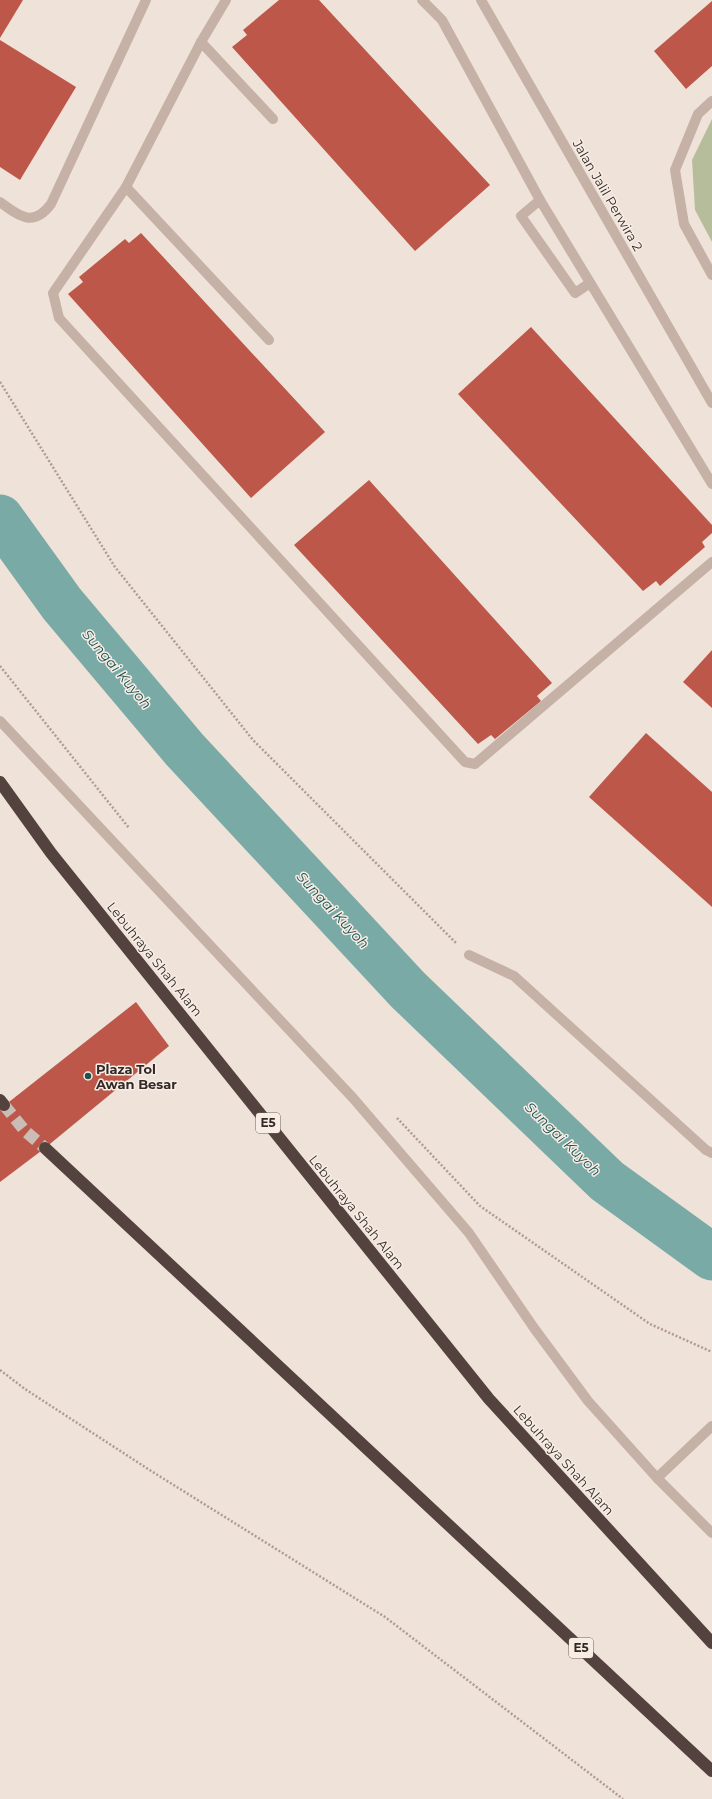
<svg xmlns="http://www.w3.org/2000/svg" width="712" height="1799" font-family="Montserrat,sans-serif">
	<rect width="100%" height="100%" fill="#efe2d9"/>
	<!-- green -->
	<path fill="#b5bd9a" d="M 712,119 L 712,242 L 695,210 L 692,160 Z"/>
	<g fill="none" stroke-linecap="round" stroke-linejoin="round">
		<!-- river -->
		<path stroke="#7aaaa6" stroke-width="47" d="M 0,518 L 62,604 L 184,749 L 408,990 L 607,1181 L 712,1257"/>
	</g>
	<!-- building -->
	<g fill="#bd5749">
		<path d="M 0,0 L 23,0 L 0,38 Z"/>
		<path d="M 279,0 L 319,0 L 490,185 L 415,251 L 232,47 L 247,35 L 243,30 Z"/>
		<path d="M 712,1 L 712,66 L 686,89 L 654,51 Z"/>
		<path d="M 0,40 L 76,87 L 20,180 L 0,167 Z"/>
		<path d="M 141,233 L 325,432 L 251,498 L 68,294 L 83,282 L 79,277 L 125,239 L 129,243 Z"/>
		<path d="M 531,327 L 712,525 L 712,533 L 702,542 L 705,547 L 660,586 L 656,581 L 643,591 L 458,394 Z"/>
		<path d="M 369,480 L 552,683 L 537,696 L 541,701 L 495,739 L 491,735 L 478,744 L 294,545 Z"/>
		<path d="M 712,650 L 712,708 L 683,682 Z"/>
		<path d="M 646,733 L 712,792 L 712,907 L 589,797 Z"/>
		<path d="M 136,1002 L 169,1046 L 45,1148 L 0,1182 L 0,1109 Z"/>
	</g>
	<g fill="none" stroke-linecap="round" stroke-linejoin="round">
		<!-- highway-tunnel -->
		<path stroke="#c9bdb5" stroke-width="12" stroke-dasharray="12 6" stroke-linecap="butt" d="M 4,1105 L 25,1131 L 45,1148"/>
		<!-- path -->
		<g stroke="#b19b90" stroke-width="2.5" stroke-dasharray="2 2" stroke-linecap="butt">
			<path d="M 0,382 L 115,567 L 253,740 L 456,943"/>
			<path d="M 0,666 L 129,828"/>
			<path d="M 397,1118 L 480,1206 L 650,1324 L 712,1352"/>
			<path d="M 0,1370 L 25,1389 L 148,1469 L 385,1617 L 623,1799"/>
		</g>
		<!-- lane -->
		<g stroke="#c6b1a6" stroke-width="10">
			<path d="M 226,0 L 201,42 L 126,187 L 53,293 L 59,318 L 465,762 L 475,764 L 712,562"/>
			<path d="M 422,0 L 442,20 L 540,200 L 712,484"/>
			<path d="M 201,42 L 273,119"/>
			<path d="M 712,101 L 698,114 L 675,170 L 684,224 L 712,275"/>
			<path d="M 126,187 L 269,340"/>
			<path d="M 540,200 L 521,216 L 575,293 L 590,283"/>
			<path d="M 0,202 C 19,216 33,228 51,204 L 146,0"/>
			<path d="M 0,721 L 353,1098 L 469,1233 L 534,1328 L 588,1401 L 657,1478 L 712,1533"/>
			<path d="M 469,955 L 514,976 L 706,1150 L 712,1153"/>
			<path d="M 657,1478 L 712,1426"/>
		</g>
		<!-- street -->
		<path stroke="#c6b1a6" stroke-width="10" d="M 481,0 L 712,403"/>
		<!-- highway -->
		<g stroke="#53423e" stroke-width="12">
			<path d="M 0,782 L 51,853 L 489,1399 L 712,1643"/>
			<path d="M 0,1100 L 4,1105"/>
			<path d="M 45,1148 L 712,1771"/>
		</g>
	</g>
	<!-- markers -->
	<circle fill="#1f514e" stroke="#f7ede5" stroke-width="1.5" cx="88" cy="1076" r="4"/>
	<g text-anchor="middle" stroke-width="3" stroke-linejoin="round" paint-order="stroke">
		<!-- shield labels -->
		<g fill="#f7ede5" stroke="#6e645f" stroke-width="1">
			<rect x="256" y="1113" width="24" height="20" rx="3"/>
			<rect x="569" y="1638" width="24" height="20" rx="3"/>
		</g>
		<g font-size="12" font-weight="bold" fill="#332926">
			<text x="268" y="1127">E5</text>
			<text x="581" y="1652">E5</text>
		</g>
		<!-- street labels -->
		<g font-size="13" fill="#332926" stroke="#f7ede5">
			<text transform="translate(608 195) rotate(60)" y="5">Jalan Jalil Perwira 2</text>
			<text transform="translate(155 959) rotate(51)" y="5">Lebuhraya Shah Alam</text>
			<text transform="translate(357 1212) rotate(51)" y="5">Lebuhraya Shah Alam</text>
			<text transform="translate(564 1460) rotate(48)" y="5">Lebuhraya Shah Alam</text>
		</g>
		<!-- poi labels -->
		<g font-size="13" font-weight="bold" fill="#332926" stroke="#f7ede5" text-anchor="start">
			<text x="96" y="1074">Plaza Tol<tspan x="96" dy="15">Awan Besar</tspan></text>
		</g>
		<!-- water labels -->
		<g font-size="14" font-style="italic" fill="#1f514e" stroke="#f7ede5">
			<text transform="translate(117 669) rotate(50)" y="5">Sungai Kuyoh</text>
			<text transform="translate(333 910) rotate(47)" y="5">Sungai Kuyoh</text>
			<text transform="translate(563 1139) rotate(44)" y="5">Sungai Kuyoh</text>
		</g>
	</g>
</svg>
